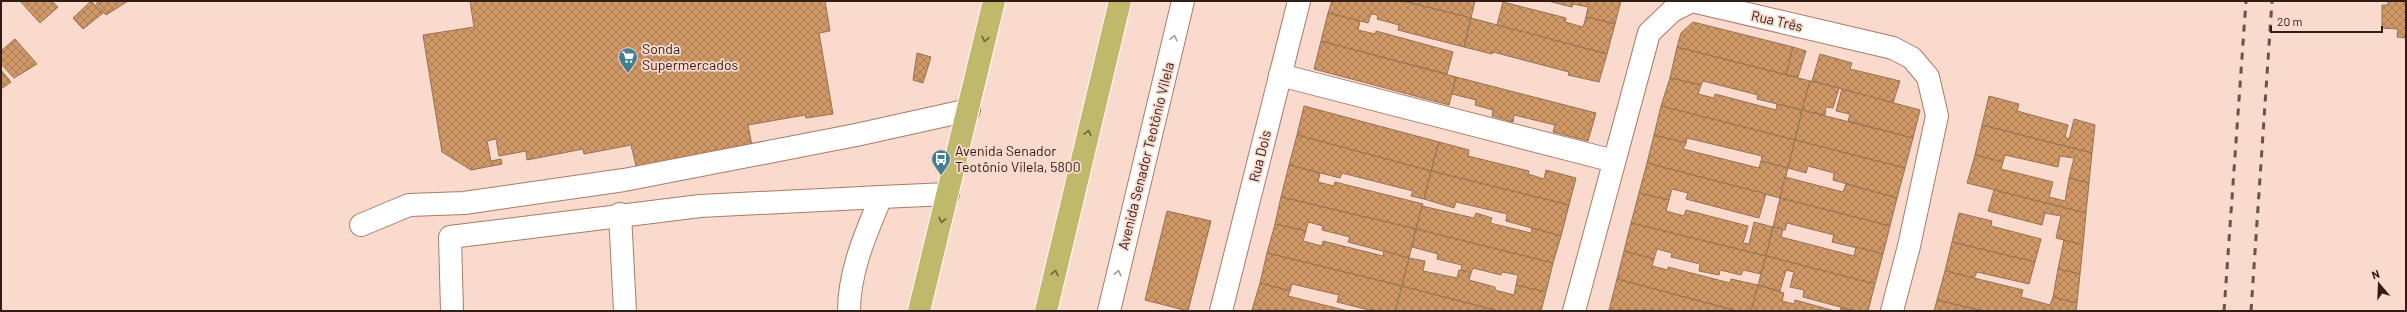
<svg xmlns="http://www.w3.org/2000/svg" width="2407" height="312" font-family="Barlow,sans-serif">
	<defs>
		<pattern id="building-cross-hatch" width="8" height="8" patternUnits="userSpaceOnUse"><rect width="8" height="8" fill="#cf9866"/><path d="M0 0l8 8M0 8l8-8" fill="none" stroke="#a87b53"/></pattern>
	</defs>
	<rect width="100%" height="100%" fill="#f9dacd"/>
	<!-- building -->
	<g fill="url(#building-cross-hatch)" stroke="#977252">
		<path d="M 20,1 L 52,1 L 58,7 L 40,23 Z"/>
		<path d="M 91,1 L 103,13 L 83,29 L 73,18 Z"/>
		<path d="M 99,1 L 128,1 L 106,15 L 96,4 Z"/>
		<path d="M 470,1 L 825,1 L 830,31 L 819,33 L 833,114 L 806,118 L 805,115 L 748,125 L 753,151 L 638,174 L 631,145 L 584,154 L 583,149 L 527,160 L 526,151 L 499,156 L 496,139 L 487,141 L 491,161 L 501,159 L 502,164 L 471,170 L 442,152 L 423,35 L 474,27 Z"/>
		<path d="M 1332,1 L 1403,1 L 1471,18 L 1464,47 L 1398,30 L 1399,25 L 1377,19 L 1378,15 L 1371,14 L 1368,23 L 1328,13 Z"/>
		<path d="M 1403,1 L 1475,1 L 1471,18 Z"/>
		<path d="M 1548,1 L 1621,1 L 1615,24 L 1586,17 L 1588,7 L 1573,4 L 1572,7 Z"/>
		<path d="M 2388,1 L 2406,1 L 2406,38 L 2397,37 L 2398,29 L 2382,28 L 2382,5 L 2388,5 Z"/>
		<path d="M 1503,2 L 1566,18 L 1565,22 L 1583,27 L 1586,17 L 1615,24 L 1607,54 L 1497,25 Z"/>
		<path d="M 1328,13 L 1360,21 L 1358,30 L 1375,34 L 1376,31 L 1453,52 L 1447,74 L 1321,41 Z"/>
		<path d="M 1471,18 L 1607,54 L 1599,82 L 1568,75 L 1569,72 L 1493,52 L 1492,54 L 1464,47 Z"/>
		<path d="M 1693,22 L 1793,47 L 1786,75 L 1677,47 L 1681,33 Z"/>
		<path d="M 15,39 L 37,64 L 14,78 L 1,64 L 1,51 Z"/>
		<path d="M 1321,41 L 1456,77 L 1449,105 L 1314,69 Z"/>
		<path d="M 1677,47 L 1810,81 L 1802,110 L 1757,99 L 1758,95 L 1703,81 L 1701,85 L 1670,78 Z"/>
		<path d="M 1793,47 L 1806,51 L 1798,77 L 1786,75 Z"/>
		<path d="M 917,53 L 931,57 L 923,83 L 913,80 Z"/>
		<path d="M 1820,54 L 1852,63 L 1850,69 L 1900,81 L 1893,103 L 1812,81 Z"/>
		<path d="M 1,70 L 11,82 L 1,89 Z"/>
		<path d="M 1456,77 L 1596,113 L 1588,141 L 1553,132 L 1555,125 L 1514,115 L 1513,122 L 1492,116 L 1493,110 L 1475,105 L 1476,100 L 1452,94 Z"/>
		<path d="M 1670,78 L 1701,85 L 1698,94 L 1714,98 L 1715,94 L 1776,110 L 1777,104 L 1802,110 L 1795,140 L 1661,106 Z"/>
		<path d="M 1810,81 L 1839,88 L 1833,108 L 1826,107 L 1825,115 L 1802,110 Z"/>
		<path d="M 1842,89 L 1920,110 L 1913,138 L 1848,121 L 1850,114 L 1836,111 Z"/>
		<path d="M 1989,96 L 2019,104 L 2017,111 L 2068,125 L 2065,137 L 2069,139 L 2074,119 L 2095,125 L 2092,153 L 1982,125 Z"/>
		<path d="M 1304,106 L 1439,142 L 1431,171 L 1297,135 Z"/>
		<path d="M 1661,106 L 1795,140 L 1788,168 L 1761,161 L 1762,156 L 1687,138 L 1686,143 L 1654,135 Z"/>
		<path d="M 1802,110 L 1913,138 L 1905,168 L 1795,140 Z"/>
		<path d="M 1982,125 L 2092,153 L 2089,183 L 2069,178 L 2074,158 L 2060,156 L 2058,167 L 2005,155 L 2003,162 L 1975,155 Z"/>
		<path d="M 1297,135 L 1431,171 L 1424,199 L 1411,196 L 1413,191 L 1342,173 L 1340,178 L 1289,165 Z"/>
		<path d="M 1654,135 L 1686,143 L 1683,149 L 1759,168 L 1761,161 L 1788,168 L 1780,198 L 1647,163 Z"/>
		<path d="M 1795,140 L 1905,168 L 1897,198 L 1833,180 L 1834,173 L 1808,166 L 1806,173 L 1788,168 Z"/>
		<path d="M 1439,142 L 1469,150 L 1468,156 L 1529,171 L 1528,174 L 1544,179 L 1546,170 L 1576,178 L 1569,205 L 1431,171 Z"/>
		<path d="M 1975,155 L 2003,162 L 2001,169 L 2053,182 L 2049,197 L 2065,201 L 2069,178 L 2089,183 L 2086,213 L 1967,183 Z"/>
		<path d="M 1647,163 L 1766,194 L 1759,218 L 1686,199 L 1688,193 L 1672,189 L 1669,200 L 1639,193 Z"/>
		<path d="M 1289,165 L 1320,173 L 1318,182 L 1334,186 L 1335,182 L 1423,204 L 1416,229 L 1281,197 Z"/>
		<path d="M 1431,171 L 1569,205 L 1561,236 L 1506,221 L 1507,214 L 1456,202 L 1454,208 L 1424,199 Z"/>
		<path d="M 1785,177 L 1843,192 L 1846,184 L 1897,198 L 1890,226 L 1780,198 Z"/>
		<path d="M 1994,190 L 2086,213 L 2083,245 L 2056,238 L 2061,216 L 2045,213 L 2042,225 L 1988,211 Z"/>
		<path d="M 1639,193 L 1669,200 L 1666,211 L 1684,216 L 1686,210 L 1748,226 L 1743,243 L 1749,244 L 1754,222 L 1773,227 L 1766,256 L 1631,223 Z"/>
		<path d="M 1281,197 L 1416,229 L 1409,258 L 1348,242 L 1350,237 L 1322,230 L 1323,226 L 1308,222 L 1306,231 L 1275,224 Z"/>
		<path d="M 1780,198 L 1890,226 L 1883,254 L 1832,242 L 1834,235 L 1787,223 L 1785,230 L 1773,227 Z"/>
		<path d="M 1422,206 L 1474,218 L 1476,213 L 1492,218 L 1490,223 L 1531,233 L 1532,228 L 1561,236 L 1553,263 L 1416,229 Z"/>
		<path d="M 1167,211 L 1211,221 L 1188,311 L 1145,300 Z"/>
		<path d="M 1959,213 L 1992,221 L 1991,226 L 2041,239 L 2035,262 L 1952,242 Z"/>
		<path d="M 1631,223 L 1766,256 L 1761,274 L 1743,270 L 1741,275 L 1720,270 L 1719,275 L 1699,271 L 1700,264 L 1671,257 L 1672,253 L 1657,249 L 1654,259 L 1624,251 Z"/>
		<path d="M 1275,224 L 1306,231 L 1303,241 L 1322,246 L 1323,241 L 1383,256 L 1384,251 L 1409,258 L 1402,286 L 1267,253 Z"/>
		<path d="M 1773,227 L 1783,229 L 1781,237 L 1854,256 L 1856,247 L 1883,254 L 1875,284 L 1766,256 Z"/>
		<path d="M 1416,229 L 1553,263 L 1546,292 L 1516,285 L 1518,275 L 1502,272 L 1501,275 L 1473,268 L 1471,273 L 1463,271 L 1461,270 L 1462,265 L 1437,259 L 1438,254 L 1412,247 Z"/>
		<path d="M 2064,240 L 2083,245 L 2080,274 L 2058,269 Z"/>
		<path d="M 1952,242 L 2035,262 L 2029,284 L 1977,272 L 1974,278 L 1945,271 Z"/>
		<path d="M 1624,251 L 1654,259 L 1652,266 L 1668,270 L 1668,267 L 1730,283 L 1731,279 L 1758,285 L 1752,311 L 1737,311 L 1617,279 Z"/>
		<path d="M 1267,253 L 1402,286 L 1395,311 L 1369,310 L 1337,302 L 1339,295 L 1292,284 L 1290,291 L 1260,283 Z"/>
		<path d="M 1766,256 L 1875,284 L 1868,311 L 1855,311 L 1803,297 L 1804,290 L 1790,287 L 1794,272 L 1786,270 L 1780,291 L 1758,285 Z"/>
		<path d="M 1409,258 L 1425,261 L 1423,271 L 1457,278 L 1459,270 L 1469,272 L 1471,273 L 1469,280 L 1495,287 L 1495,290 L 1514,295 L 1516,285 L 1546,292 L 1541,311 L 1498,311 L 1402,286 Z"/>
		<path d="M 2058,269 L 2080,274 L 2077,303 L 2053,297 Z"/>
		<path d="M 1945,271 L 2023,290 L 2021,297 L 2050,305 L 2053,297 L 2077,303 L 2076,311 L 1983,311 L 1937,300 Z"/>
		<path d="M 1617,279 L 1737,311 L 1609,310 Z"/>
		<path d="M 1260,283 L 1290,291 L 1288,296 L 1348,311 L 1252,310 Z"/>
		<path d="M 1758,285 L 1784,293 L 1782,301 L 1794,304 L 1795,300 L 1835,311 L 1751,311 Z"/>
		<path d="M 1402,286 L 1498,311 L 1395,311 Z"/>
		<path d="M 1937,300 L 1983,311 L 1934,311 Z"/>
		<path d="M 1841,308 L 1855,311 L 1840,311 Z"/>
	</g>
	<g fill="none" stroke-linecap="round" stroke-linejoin="round">
		<!-- minor casing -->
		<g stroke="#aa7b68" stroke-width="24">
			<g id="minor">
				<path d="M 1280,75 L 1614,161"/>
				<path d="M 881,197 L 948,194"/>
				<path d="M 620,214 L 625,311"/>
				<path d="M 361,225 L 409,205 L 464,203 L 624,180 L 856,135 L 969,110"/>
				<path d="M 452,311 L 450,237 L 700,206 L 881,197 C 866,233 849,271 849,311"/>
				<path d="M 1109,311 L 1183,1"/>
				<path d="M 1221,311 L 1299,1"/>
				<path d="M 1574,311 L 1649,33 L 1672,11 L 1692,1 L 1893,48 L 1912,58 L 1928,77 L 1937,116 L 1909,246 L 1892,311"/>
			</g>
		</g>
		<!-- major casing -->
		<g stroke="#fff" stroke-width="24">
			<g id="major">
				<path d="M 919,311 L 994,1"/>
				<path d="M 1046,311 L 1120,1"/>
			</g>
		</g>
		<!-- minor -->
		<use href="#minor" stroke="#fff" stroke-width="22"/>
		<!-- major -->
		<use href="#major" stroke="#c0b86b" stroke-width="22"/>
		<!-- rail -->
		<g stroke="#69534a" stroke-width="3" stroke-dasharray="7 7" stroke-linecap="butt">
			<path d="M 2224,311 L 2246,1"/>
			<path d="M 2251,311 L 2272,1"/>
		</g>
	</g>
	<!-- one-way arrows -->
	<defs><path id="oneway-chevron" d="M-2-3.5L2.5 0L-2 3.5" fill="none" stroke-width="1.6" stroke-linecap="round" stroke-linejoin="round"/></defs>
	<g stroke="#a29a96">
		<use href="#oneway-chevron" transform="translate(1174 38) rotate(-76)"/>
		<use href="#oneway-chevron" transform="translate(1118 273) rotate(-76)"/>
	</g>
	<g stroke="#71633c">
		<use href="#oneway-chevron" transform="translate(985 39) rotate(103)"/>
		<use href="#oneway-chevron" transform="translate(1088 133) rotate(-77)"/>
		<use href="#oneway-chevron" transform="translate(942 220) rotate(104)"/>
		<use href="#oneway-chevron" transform="translate(1055 273) rotate(-77)"/>
	</g>
	<!-- icons -->
	<defs>
		<g id="supermarket-pin" transform="scale(1)"><path d="M0 17L-7.5 6A9.5 9.5 0 1 1 7.5 6Z" fill="#417f94" stroke="#f9dacd"/><path d="M-6-5.5h2.5l.6 2H6L4.5 2H-2.5L-4.4-4H-6ZM-1.5 3.2a1.3 1.3 0 1 0 .1 0ZM3 3.2a1.3 1.3 0 1 0 .1 0Z" fill="#fff"/></g>
		<g id="bus-pin" transform="scale(1)"><path d="M0 17L-7.5 6A9.5 9.5 0 1 1 7.5 6Z" fill="#417f94" stroke="#f9dacd"/><path d="M-5-6H5V4H4V6H2V4H-2V6H-4V4H-5ZM-3.5-4V0h7V-4ZM-3.5 1.2v1.5H-2V1.2ZM2 1.2v1.5H3.5V1.2Z" fill="#fff"/></g>
	</defs>
	<g fill-rule="evenodd">
		<use href="#supermarket-pin" x="628" y="57"/>
		<use href="#bus-pin" x="941" y="159"/>
	</g>
	<g text-anchor="middle" stroke-width="3.5" stroke-linejoin="round" paint-order="stroke">
		<!-- street labels -->
		<g font-size="14" fill="#301e16" stroke="#f9dacd">
			<text transform="translate(1777 21) rotate(13)" y="5">Rua Três</text>
			<text transform="translate(1146 156) rotate(-76)" y="5">Avenida Senador Teotônio Vilela</text>
			<text transform="translate(1260 156) rotate(-76)" y="5">Rua Dois</text>
		</g>
		<!-- poi labels -->
		<g font-size="14" fill="#301e16" stroke="#f9dacd" text-anchor="start">
			<text x="642" y="54">Sonda<tspan x="642" dy="16">Supermercados</tspan></text>
			<text x="955" y="156">Avenida Senador<tspan x="955" dy="16">Teotônio Vilela, 5800</tspan></text>
		</g>
	</g>
	<!-- border -->
	<rect width="2407" height="312" fill="none" stroke="#301e16" stroke-width="4"/>
	<!-- north arrow -->
	<g transform="translate(2379 284) rotate(341)" stroke="#f9dacd" stroke-width="3" paint-order="stroke">
	<path d="M0-3L7 15L0 10L-7 15Z" fill="#301e16"/>
	<text y="-6" font-size="11" font-weight="bold" text-anchor="middle" fill="#301e16">N</text>
	</g>
	<!-- scale -->
	<path d="M2271 26v6h111v-6" fill="none" stroke="#301e16" stroke-width="2"/>
	<text x="2277" y="26" font-size="12" fill="#301e16" stroke="#f9dacd" stroke-width="3" paint-order="stroke">20 m</text>
</svg>
